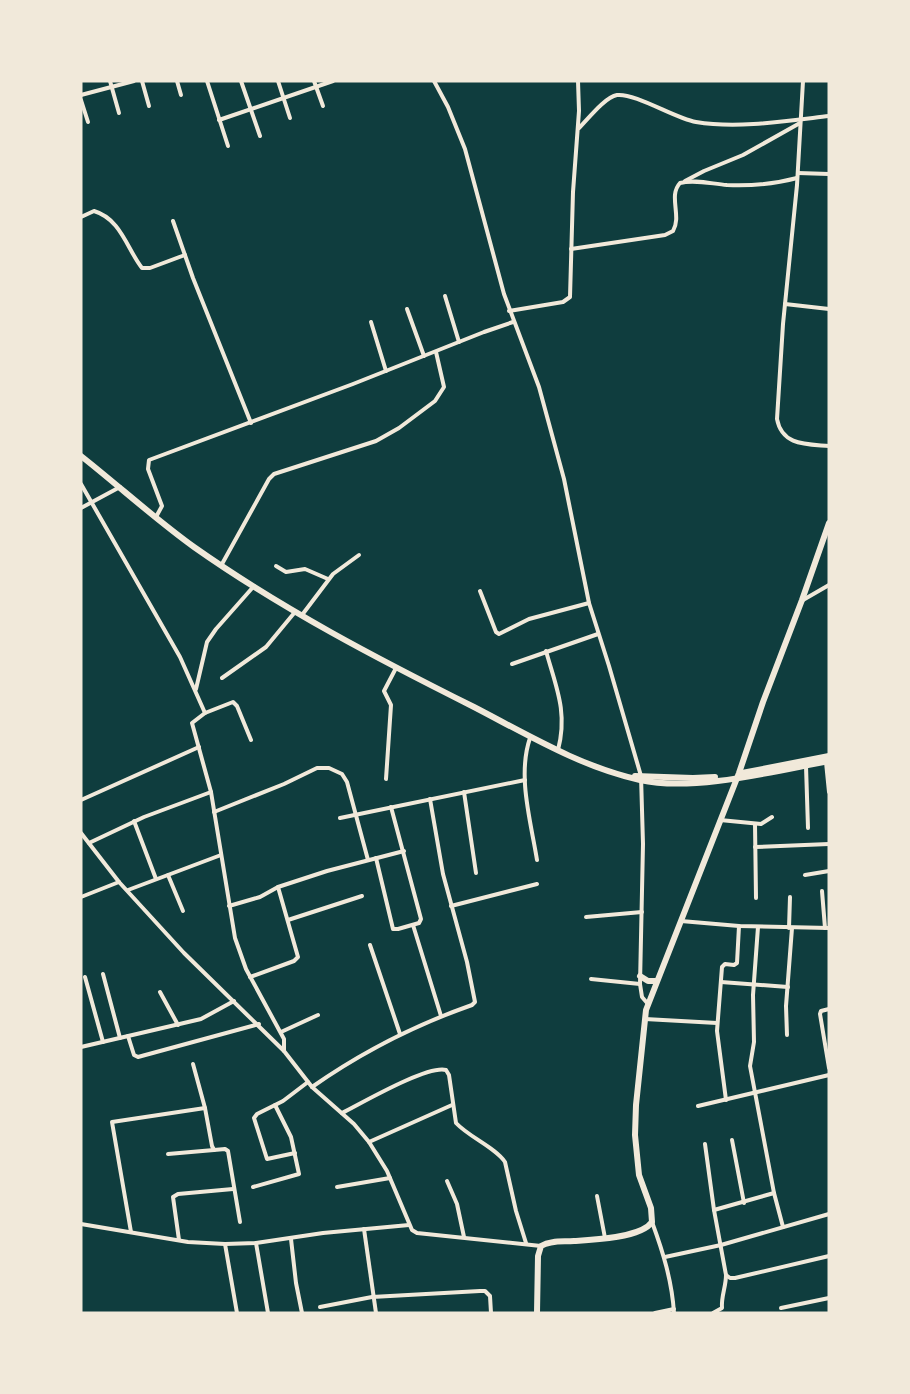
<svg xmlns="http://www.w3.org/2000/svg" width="910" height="1394" font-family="'Source Sans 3',sans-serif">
	<rect width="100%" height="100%" fill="#0f3d3e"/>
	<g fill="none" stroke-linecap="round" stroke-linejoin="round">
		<!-- minor -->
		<g stroke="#f1e9da" stroke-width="4">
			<path d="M 110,81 L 119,113"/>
			<path d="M 142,81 L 149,106"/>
			<path d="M 177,81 L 181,95"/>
			<path d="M 207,81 L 228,146"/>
			<path d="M 241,81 L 260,136"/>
			<path d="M 278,81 L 290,118"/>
			<path d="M 314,81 L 323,106"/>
			<path d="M 434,81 L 448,107 L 465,149 L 504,294 L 539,387 L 564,479 L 589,603 L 609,666 L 641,776 L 643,844 L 640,984 L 642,997 L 648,1004"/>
			<path d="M 803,81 L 797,185 L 783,324 L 777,419 C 782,446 807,444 829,446"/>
			<path d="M 81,95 L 134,81"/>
			<path d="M 81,100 L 88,122"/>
			<path d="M 219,120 L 333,81"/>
			<path d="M 579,128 C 588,119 605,97 617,95 C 636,93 674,118 696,122 C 737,129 787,121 829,116"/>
			<path d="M 798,173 L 829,174"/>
			<path d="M 685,181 L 704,171 L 743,155 L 800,123"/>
			<path d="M 81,217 L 94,211 C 121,219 127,249 142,268 L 150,268 L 185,255"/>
			<path d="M 173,221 L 193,278 L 251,423"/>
			<path d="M 571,249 L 665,235 L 673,231 C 682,216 668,196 680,183 C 695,179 712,184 727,185 C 751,186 775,184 797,178"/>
			<path d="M 445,296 L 459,342"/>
			<path d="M 785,304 L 829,309"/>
			<path d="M 407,309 L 424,356"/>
			<path d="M 509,311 L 563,302 L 570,297 L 573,192 L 579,111 L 578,81"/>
			<path d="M 371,322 L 386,371"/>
			<path d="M 81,484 L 180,657 L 205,713"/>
			<path d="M 81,508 L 120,487"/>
			<path d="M 156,517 L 162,506 L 148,469 L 149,460 L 353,384 L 484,332 L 513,322"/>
			<path d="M 222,564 L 269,479 L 274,474 L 376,441 L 399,428 L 435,401 L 444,387 L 436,352"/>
			<path d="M 276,566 L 286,572 L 305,569 L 328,579"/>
			<path d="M 480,591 L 496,632 L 499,634 L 529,619 L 589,603"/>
			<path d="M 803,600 L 829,585"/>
			<path d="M 302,615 L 333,574 L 359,555"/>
			<path d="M 546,651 C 556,687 568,712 558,750"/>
			<path d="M 512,664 L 598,634"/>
			<path d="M 222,678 L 266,647 L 295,612"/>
			<path d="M 196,689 L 207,642 L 216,629 L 254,586"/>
			<path d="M 530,738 C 517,776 531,822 537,860"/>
			<path d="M 251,740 L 237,706 L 233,702 L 205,713 L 192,723 L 211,792 L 235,938 L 246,969 L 284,1039 L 284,1051"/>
			<path d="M 826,762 L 829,792"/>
			<path d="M 806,766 L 808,828"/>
			<path d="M 386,779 L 391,705 L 384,691 L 396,668"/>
			<path d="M 464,792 L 476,873"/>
			<path d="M 81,800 L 199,747"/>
			<path d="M 214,812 L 284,784 L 317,768 L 329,768 L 342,774 L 347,782 L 368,860"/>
			<path d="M 340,818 L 525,780"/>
			<path d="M 720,820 L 761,824 L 772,817"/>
			<path d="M 134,821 L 156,879"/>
			<path d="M 755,824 L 756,898"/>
			<path d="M 81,833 L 119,882 L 184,953 L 284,1051 L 312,1087 L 354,1124 L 369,1142 L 387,1171 L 412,1230 L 417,1233 L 541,1246"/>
			<path d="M 89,843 L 144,817 L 211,792"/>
			<path d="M 755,847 L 829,844"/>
			<path d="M 376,858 L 393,929 L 398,929 L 419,923 L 421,919 L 391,807"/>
			<path d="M 168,875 L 183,911"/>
			<path d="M 805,875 L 829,871"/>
			<path d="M 128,890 L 221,855"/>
			<path d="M 822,891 L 825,928"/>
			<path d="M 81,897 L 119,882"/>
			<path d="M 229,906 L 260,897 L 278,887 L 327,871 L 404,851"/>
			<path d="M 451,906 L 537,884"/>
			<path d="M 586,917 L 642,912"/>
			<path d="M 288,920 L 362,896"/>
			<path d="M 681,921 L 739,926 L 829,928"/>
			<path d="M 413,925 L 441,1016"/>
			<path d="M 758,927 L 753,995 L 754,1042 L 750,1066 L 774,1193 L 783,1227"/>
			<path d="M 789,928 L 790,897"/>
			<path d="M 370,945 L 400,1034"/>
			<path d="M 103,974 L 120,1038"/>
			<path d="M 85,977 L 103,1042"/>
			<path d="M 250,977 L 294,961 L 298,957 L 278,887"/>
			<path d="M 591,979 L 640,984"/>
			<path d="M 721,982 L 788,987"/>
			<path d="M 160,992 L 178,1025"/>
			<path d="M 829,1009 L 821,1011 L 820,1014 L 829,1068"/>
			<path d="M 645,1019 L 717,1023"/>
			<path d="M 281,1032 L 318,1015"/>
			<path d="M 787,1035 L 786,1006 L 792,928"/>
			<path d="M 128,1036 L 134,1055 L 138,1057 L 259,1024"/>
			<path d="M 81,1047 L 201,1019 L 234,1001"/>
			<path d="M 193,1064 L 205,1108 L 212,1146 L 214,1150 L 225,1149 L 228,1151 L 240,1222"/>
			<path d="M 312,1087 C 362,1052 415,1025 472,1005 L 475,1002 L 467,962 L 443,874 L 430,799"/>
			<path d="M 726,1100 L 717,1031 L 722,967 L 725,964 L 734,965 L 737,963 L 739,926"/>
			<path d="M 698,1106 L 829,1075"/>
			<path d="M 342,1113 C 362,1103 427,1065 446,1070 L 449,1075 L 456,1123 C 469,1137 496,1148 505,1162 L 516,1211 L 526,1243"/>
			<path d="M 732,1140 L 744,1203"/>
			<path d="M 369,1142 L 452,1105"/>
			<path d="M 705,1144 L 714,1210 L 726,1275 L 730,1278 L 735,1278 L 829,1256"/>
			<path d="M 295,1153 L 267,1159 L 254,1118 L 257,1114 L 283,1101 L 308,1082"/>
			<path d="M 168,1154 L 214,1150"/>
			<path d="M 447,1181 L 457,1204 L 464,1237"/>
			<path d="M 253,1187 L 299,1174 L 291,1137 L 275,1105"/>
			<path d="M 337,1187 L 390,1178"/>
			<path d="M 597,1196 L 605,1238"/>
			<path d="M 714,1210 L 774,1193"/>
			<path d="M 652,1222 C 663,1252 672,1281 674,1313"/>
			<path d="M 81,1224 L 188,1242 L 225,1244 L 256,1243 L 323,1233 L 409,1225"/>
			<path d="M 364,1229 L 376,1313"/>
			<path d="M 131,1232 L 112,1122 L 205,1108"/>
			<path d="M 291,1239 L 296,1283 L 302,1313"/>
			<path d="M 179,1240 L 173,1197 L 178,1194 L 233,1189"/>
			<path d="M 256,1243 L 268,1313"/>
			<path d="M 225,1244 L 237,1313"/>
			<path d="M 665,1257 L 721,1245 L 829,1214"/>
			<path d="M 320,1307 L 372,1297 L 480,1291 L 485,1291 L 490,1296 L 491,1313"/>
			<path d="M 781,1308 L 829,1298"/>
			<path d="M 655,1313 L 674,1309"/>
			<path d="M 713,1313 L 722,1308 C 721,1296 726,1287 726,1275"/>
		</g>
		<!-- primary -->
		<g stroke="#f1e9da" stroke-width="6">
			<path d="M 81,456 C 119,486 155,519 194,547 C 282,609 378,659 474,707 C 528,735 581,767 640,780 C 694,792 775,771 829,761"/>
			<path d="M 742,773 L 829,756"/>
			<path d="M 635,776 L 693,778 L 715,777"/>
			<path d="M 640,976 L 648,981 L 656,981"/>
			<path d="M 537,1313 L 538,1256 L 541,1246 C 551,1240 563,1242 574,1241 C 593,1240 641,1238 652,1222 L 651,1208 L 639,1175 L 635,1135 L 636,1105 L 646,1010 L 739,773 L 763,702 L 802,600 L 829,523"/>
		</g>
	</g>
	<!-- border -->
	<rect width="910" height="1394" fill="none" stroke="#f1e9da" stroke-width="165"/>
</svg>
